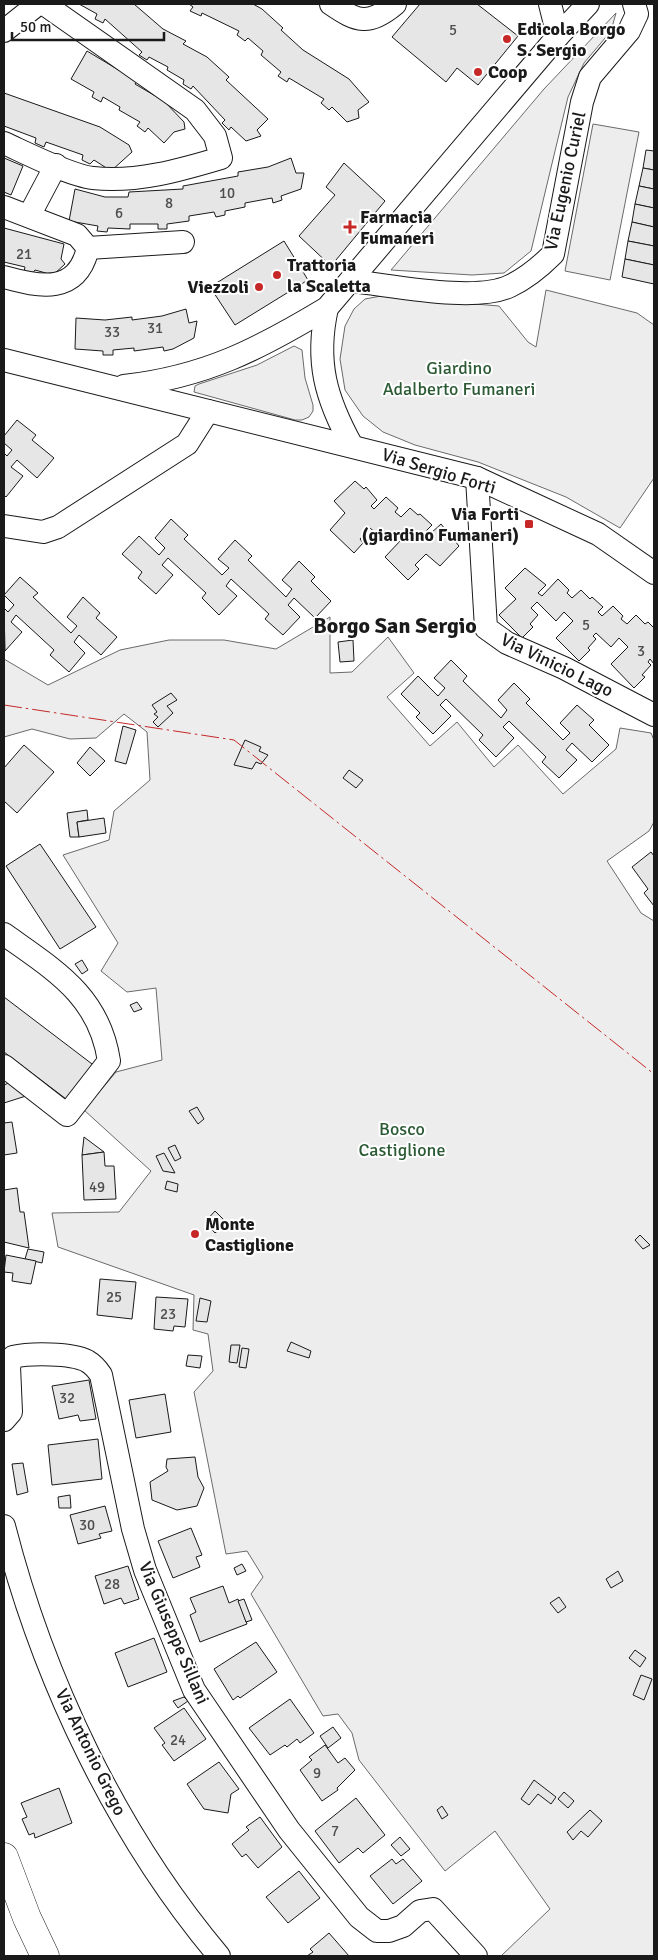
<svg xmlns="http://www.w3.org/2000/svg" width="658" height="1960" font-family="Signika,sans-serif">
	<rect width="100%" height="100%" fill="#fff"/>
	<!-- built -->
	<g fill="#ededed" stroke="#6a6a6a">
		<path d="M 616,13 L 611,31 L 584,63 L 568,97 L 531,251 L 504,273 L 472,275 L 391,270 L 544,89 Z"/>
		<path d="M 593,124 L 639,132 L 610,280 L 565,271 Z"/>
		<path d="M 546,290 L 637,313 L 654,325 L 654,478 L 620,528 L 566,497 L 478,462 L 415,445 L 383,432 L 363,416 L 345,390 L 340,359 L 345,326 L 354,309 L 365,299 L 381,296 L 499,306 L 528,342 L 536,347 Z"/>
		<path d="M 294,346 L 302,350 L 305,378 L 313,405 L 313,411 L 309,417 L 302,420 L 295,420 L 194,392 L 195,386 L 199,384 L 257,365 Z"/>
		<path d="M 330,617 L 330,673 L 352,672 L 388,637 L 414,673 L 387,697 L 430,746 L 457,722 L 494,767 L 518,745 L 563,794 L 616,749 L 620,728 L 651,733 L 654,740 L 654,822 L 649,831 L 607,861 L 641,913 L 654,921 L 654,1956 L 501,1956 L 550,1909 L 495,1831 L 445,1871 L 359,1760 L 352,1733 L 338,1714 L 323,1716 L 251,1594 L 263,1577 L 247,1551 L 226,1554 L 194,1392 L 213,1371 L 208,1334 L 193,1330 L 194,1295 L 58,1247 L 52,1213 L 119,1212 L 151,1171 L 84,1110 L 116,1072 L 162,1060 L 156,988 L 127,992 L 101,971 L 118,943 L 63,855 L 109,840 L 114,811 L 150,780 L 147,732 L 124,714 L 96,738 L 70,739 L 32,729 L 4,737 L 4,659 L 48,685 L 120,650 L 169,640 L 224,640 L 276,649 Z"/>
	</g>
	<!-- building -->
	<g fill="#e6e6e6" stroke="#1a1a1a">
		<path d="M 79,4 L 134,4 L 163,29 L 186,41 L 183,44 L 207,57 L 229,77 L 226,80 L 268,119 L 257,130 L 261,136 L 246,141 L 231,127 L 229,130 L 222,123 L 225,120 L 193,86 L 191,89 L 183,84 L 184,80 L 167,70 L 168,67 L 149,57 L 147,60 L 139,55 L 142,52 L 105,19 L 103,23 L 95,19 L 97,14 Z"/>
		<path d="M 189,4 L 253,4 L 262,9 L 283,28 L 281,30 L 303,50 L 349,79 L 369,102 L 358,110 L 359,118 L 347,122 L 332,107 L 329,110 L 321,103 L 324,99 L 289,78 L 287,82 L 278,76 L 281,72 L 261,55 L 263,51 L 248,38 L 245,41 L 237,35 L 239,31 L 202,13 L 201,16 L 190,11 L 193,7 Z"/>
		<path d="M 420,4 L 477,4 L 518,36 L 478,85 L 457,68 L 446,82 L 392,37 Z"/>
		<path d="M 87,51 L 137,81 L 135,84 L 164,101 L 184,122 L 185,129 L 174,132 L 164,143 L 148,128 L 145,132 L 137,126 L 140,122 L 119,110 L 120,107 L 103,97 L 101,102 L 92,97 L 94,92 L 71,79 Z"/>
		<path d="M 4,93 L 100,127 L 129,145 L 132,152 L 111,171 L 94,160 L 90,164 L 82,160 L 83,155 L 46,142 L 44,147 L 35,143 L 36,138 L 4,126 Z"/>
		<path d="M 646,150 L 654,151 L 654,170 L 643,168 Z"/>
		<path d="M 4,158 L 23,166 L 11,195 L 4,192 Z"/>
		<path d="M 291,158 L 296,173 L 304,173 L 301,189 L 281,196 L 282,200 L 273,203 L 272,198 L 245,203 L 245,207 L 225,211 L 225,215 L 216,217 L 214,212 L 189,216 L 189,221 L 167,224 L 167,229 L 158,229 L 158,224 L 130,224 L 130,229 L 108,228 L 107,232 L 97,231 L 98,226 L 69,221 L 75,189 L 105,197 L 128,197 L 129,192 L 183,189 L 183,186 L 238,176 L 238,172 L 268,167 Z"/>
		<path d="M 344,163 L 385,201 L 331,266 L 299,236 L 335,195 L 326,187 Z"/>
		<path d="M 643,168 L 654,170 L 654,189 L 639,186 Z"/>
		<path d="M 639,186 L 654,189 L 654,208 L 635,204 Z"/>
		<path d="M 635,204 L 654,208 L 654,227 L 632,222 Z"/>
		<path d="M 632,222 L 654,227 L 654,246 L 628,241 Z"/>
		<path d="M 4,228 L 64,244 L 61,259 L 65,264 L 53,275 L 35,270 L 32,274 L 24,272 L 25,267 L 4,262 Z"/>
		<path d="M 284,241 L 308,280 L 235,325 L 210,287 Z"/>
		<path d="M 628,241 L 654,246 L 654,265 L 625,259 Z"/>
		<path d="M 625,259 L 654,265 L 654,284 L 622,277 Z"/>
		<path d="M 186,309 L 189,323 L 197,321 L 194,338 L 173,349 L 164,351 L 163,347 L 134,351 L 134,348 L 113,350 L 113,355 L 103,355 L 103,351 L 75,349 L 76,318 L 105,320 L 132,317 L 132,320 L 162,316 Z"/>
		<path d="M 17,420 L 36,435 L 32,440 L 54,458 L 37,478 L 17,460 L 11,467 L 23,476 L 6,497 L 4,495 L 4,453 L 7,456 L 12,450 L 4,443 L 4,436 Z"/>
		<path d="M 355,481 L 364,489 L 366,487 L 377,500 L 371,506 L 374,509 L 386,497 L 398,508 L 395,512 L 401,517 L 410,508 L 418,515 L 420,514 L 432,525 L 426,531 L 430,534 L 441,524 L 459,546 L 440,566 L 426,554 L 415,565 L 419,569 L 408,580 L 385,557 L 401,540 L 392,532 L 385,541 L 370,528 L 360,539 L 363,543 L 354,553 L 330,530 L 345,513 L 334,501 Z"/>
		<path d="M 171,519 L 188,535 L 184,539 L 222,575 L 229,568 L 218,559 L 235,540 L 252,556 L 248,560 L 286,597 L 292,589 L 282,580 L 299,561 L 315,577 L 311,581 L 331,601 L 315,618 L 294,598 L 288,605 L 300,617 L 283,635 L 265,619 L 269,614 L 231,579 L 226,586 L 237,596 L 219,615 L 202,598 L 206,593 L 168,558 L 162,565 L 173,575 L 156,594 L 138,578 L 142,572 L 122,554 L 139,536 L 159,555 L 165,548 L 155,538 Z"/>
		<path d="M 525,568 L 546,585 L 538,593 L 542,596 L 558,579 L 569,590 L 567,593 L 572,598 L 581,590 L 590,599 L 592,597 L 603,607 L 598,612 L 602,616 L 613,606 L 623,616 L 621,619 L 627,624 L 636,615 L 645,624 L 648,622 L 654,628 L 654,664 L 650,659 L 648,662 L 651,665 L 642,675 L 645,677 L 634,688 L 611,664 L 628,647 L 619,638 L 611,647 L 596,633 L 593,636 L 596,639 L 588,648 L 590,650 L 579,661 L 556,638 L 573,621 L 564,612 L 556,621 L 537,602 L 531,608 L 538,615 L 530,624 L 533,627 L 522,638 L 499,615 L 516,599 L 505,588 Z"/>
		<path d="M 20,577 L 38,593 L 33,597 L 71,633 L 77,626 L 67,617 L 83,597 L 100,613 L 96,618 L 117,637 L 101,655 L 79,635 L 74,642 L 85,653 L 69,672 L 50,655 L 54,650 L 16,615 L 11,622 L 22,632 L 5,651 L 4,608 L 8,612 L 14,605 L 4,595 Z"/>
		<path d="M 353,640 L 354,661 L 340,662 L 338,642 Z"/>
		<path d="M 451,660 L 467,676 L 463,681 L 501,718 L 507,710 L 498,700 L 514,683 L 530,699 L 526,703 L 563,740 L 570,733 L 560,723 L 577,705 L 594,720 L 589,725 L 609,745 L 592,762 L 572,743 L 566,750 L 577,760 L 559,778 L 542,762 L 546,757 L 509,721 L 503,727 L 514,738 L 496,757 L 479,740 L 483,735 L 446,699 L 440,705 L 451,716 L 433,734 L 416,717 L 420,713 L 401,694 L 418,676 L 438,696 L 445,688 L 434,678 Z"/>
		<path d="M 171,693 L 177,700 L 167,706 L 173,713 L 158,727 L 153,722 L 158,717 L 154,714 L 157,712 L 152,705 Z"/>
		<path d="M 123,726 L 136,730 L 126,764 L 115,761 Z"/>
		<path d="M 245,740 L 261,747 L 259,751 L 268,755 L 261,764 L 256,762 L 252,769 L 234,765 Z"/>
		<path d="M 24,745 L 54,772 L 17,813 L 4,801 L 4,768 Z"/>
		<path d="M 90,747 L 105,761 L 90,776 L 77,763 Z"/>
		<path d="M 349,770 L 363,780 L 356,788 L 343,778 Z"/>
		<path d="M 87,810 L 88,820 L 77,822 L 79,837 L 70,837 L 67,813 Z"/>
		<path d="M 104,818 L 106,833 L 79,837 L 77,822 Z"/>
		<path d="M 40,844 L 96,927 L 60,949 L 6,866 Z"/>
		<path d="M 651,852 L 654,856 L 654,906 L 644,893 L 648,889 L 632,867 Z"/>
		<path d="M 82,960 L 88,970 L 82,974 L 75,964 Z"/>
		<path d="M 4,997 L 96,1067 L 70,1102 L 4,1052 Z"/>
		<path d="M 137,1002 L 142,1009 L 134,1012 L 130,1005 Z"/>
		<path d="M 11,1082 L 29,1095 L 4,1103 L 4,1085 Z"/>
		<path d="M 197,1107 L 204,1119 L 198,1124 L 189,1111 Z"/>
		<path d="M 12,1122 L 17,1153 L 4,1155 L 4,1123 Z"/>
		<path d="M 84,1137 L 104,1152 L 82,1155 Z"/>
		<path d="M 175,1145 L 181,1158 L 175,1161 L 168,1148 Z"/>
		<path d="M 104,1152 L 105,1166 L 114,1166 L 116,1199 L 84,1200 L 82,1155 Z"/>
		<path d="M 164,1153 L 175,1173 L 163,1171 L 156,1156 Z"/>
		<path d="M 167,1181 L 178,1184 L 177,1192 L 165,1189 Z"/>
		<path d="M 17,1188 L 20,1212 L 24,1212 L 29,1248 L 4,1242 L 4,1190 Z"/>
		<path d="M 215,1211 L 227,1223 L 215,1233 L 205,1222 Z"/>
		<path d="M 640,1235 L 650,1245 L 643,1249 L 635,1240 Z"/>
		<path d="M 28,1249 L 44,1252 L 42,1263 L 25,1259 Z"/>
		<path d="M 6,1255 L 36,1261 L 31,1284 L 12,1281 L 13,1273 L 4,1272 Z"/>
		<path d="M 100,1279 L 136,1282 L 132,1319 L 97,1315 Z"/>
		<path d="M 156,1297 L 188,1299 L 185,1327 L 174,1326 L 173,1331 L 154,1329 Z"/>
		<path d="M 200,1298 L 211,1301 L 207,1322 L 196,1321 Z"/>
		<path d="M 291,1342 L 311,1351 L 309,1358 L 287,1351 Z"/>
		<path d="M 231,1345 L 240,1345 L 237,1363 L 229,1362 Z"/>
		<path d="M 242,1348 L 249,1349 L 246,1368 L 239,1367 Z"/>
		<path d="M 188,1355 L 202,1356 L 200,1368 L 186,1366 Z"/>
		<path d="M 89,1380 L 96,1419 L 80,1421 L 78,1415 L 59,1419 L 52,1386 Z"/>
		<path d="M 165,1394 L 171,1432 L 136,1438 L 129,1400 Z"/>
		<path d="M 98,1439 L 102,1479 L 52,1485 L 48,1445 Z"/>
		<path d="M 195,1457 L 198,1477 L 204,1488 L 197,1506 L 177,1510 L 152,1500 L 150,1482 L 168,1471 L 166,1467 L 167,1459 Z"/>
		<path d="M 23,1463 L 28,1492 L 17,1495 L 12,1464 Z"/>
		<path d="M 70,1495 L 71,1508 L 59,1508 L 58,1497 Z"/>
		<path d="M 105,1506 L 112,1531 L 99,1534 L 101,1538 L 78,1544 L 70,1515 Z"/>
		<path d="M 191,1528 L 202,1555 L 196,1557 L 200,1567 L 173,1578 L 158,1541 Z"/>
		<path d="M 242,1564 L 246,1571 L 237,1575 L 234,1568 Z"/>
		<path d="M 128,1566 L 139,1599 L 124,1604 L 121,1598 L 104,1604 L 95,1576 Z"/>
		<path d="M 618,1571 L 623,1581 L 611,1588 L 606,1579 Z"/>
		<path d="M 223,1586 L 229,1603 L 238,1599 L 247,1624 L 200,1642 L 190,1615 L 196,1612 L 190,1598 Z"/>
		<path d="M 559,1597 L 566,1607 L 558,1613 L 550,1603 Z"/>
		<path d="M 244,1599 L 252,1620 L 246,1622 L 238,1601 Z"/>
		<path d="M 154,1638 L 167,1672 L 128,1687 L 115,1653 Z"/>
		<path d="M 256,1642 L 277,1672 L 240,1698 L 238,1696 L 233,1700 L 214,1669 Z"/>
		<path d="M 635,1650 L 646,1658 L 640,1667 L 629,1658 Z"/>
		<path d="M 641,1675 L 652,1679 L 644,1700 L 633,1695 Z"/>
		<path d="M 184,1697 L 188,1701 L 178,1708 L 173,1701 Z"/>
		<path d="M 290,1699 L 314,1733 L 300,1743 L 297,1739 L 287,1747 L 285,1745 L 270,1755 L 249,1728 Z"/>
		<path d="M 184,1708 L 206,1739 L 174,1761 L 162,1745 L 165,1743 L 154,1728 Z"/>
		<path d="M 333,1727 L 341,1738 L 328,1748 L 320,1736 Z"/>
		<path d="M 325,1745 L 338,1763 L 345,1758 L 355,1770 L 337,1788 L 338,1790 L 322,1801 L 300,1770 L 312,1760 L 309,1757 Z"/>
		<path d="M 219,1762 L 239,1789 L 231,1794 L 228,1813 L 204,1809 L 187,1784 Z"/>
		<path d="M 534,1780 L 556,1797 L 551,1804 L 538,1794 L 529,1805 L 521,1799 Z"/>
		<path d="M 59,1788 L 72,1823 L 35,1838 L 34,1833 L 29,1835 L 22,1819 L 27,1817 L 21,1803 Z"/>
		<path d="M 564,1792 L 574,1801 L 568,1808 L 558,1799 Z"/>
		<path d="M 356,1798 L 385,1835 L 363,1853 L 358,1848 L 339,1863 L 315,1831 Z"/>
		<path d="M 442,1806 L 448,1815 L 442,1819 L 437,1810 Z"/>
		<path d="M 590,1810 L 602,1821 L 588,1837 L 581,1831 L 573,1840 L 567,1832 Z"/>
		<path d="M 260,1817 L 282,1847 L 258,1868 L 246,1854 L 242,1857 L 232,1844 L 249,1830 L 246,1827 Z"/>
		<path d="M 400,1837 L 410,1849 L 401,1856 L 391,1845 Z"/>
		<path d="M 392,1859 L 396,1864 L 403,1859 L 422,1881 L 393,1904 L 370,1876 Z"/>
		<path d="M 299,1871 L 320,1898 L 288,1923 L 266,1897 Z"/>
		<path d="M 329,1933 L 349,1956 L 307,1956 L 313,1952 L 310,1949 Z"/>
	</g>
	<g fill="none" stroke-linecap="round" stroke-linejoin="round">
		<!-- minor casing -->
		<g stroke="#1a1a1a" stroke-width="24">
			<g id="minor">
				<path d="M 331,4 C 357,22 369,26 395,4"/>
				<path d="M 550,4 L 558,36"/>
				<path d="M 4,31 L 38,4"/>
				<path d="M 4,143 C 26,153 71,176 93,178 C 135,183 181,170 221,158 L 215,136 L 195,110 L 44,4"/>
				<path d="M 4,207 L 77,235 L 88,248 C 77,295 40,287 4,277"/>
				<path d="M 29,216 L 56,165"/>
				<path d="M 88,248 L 183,242"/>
				<path d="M 351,281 C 391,285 475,303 510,286 C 527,278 540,267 553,254 L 582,102 L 590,77 L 629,31 L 637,14 L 634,4"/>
				<path d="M 327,308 C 315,362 326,399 352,446"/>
				<path d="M 4,360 L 477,478 L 598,534 L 654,573"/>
				<path d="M 124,386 C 205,377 259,349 327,308 L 558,36 L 588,4"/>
				<path d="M 477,478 L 486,628 L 507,643 L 564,668 L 654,715"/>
				<path d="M 4,526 L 43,532 L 58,527 L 187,444 L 208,411"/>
				<path d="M 4,934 C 54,970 99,995 109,1061 L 67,1115 L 4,1066"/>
				<path d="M 4,1420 L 11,1412 L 9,1366 L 13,1357 C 30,1353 72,1353 87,1361 C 94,1365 97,1369 101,1375 L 133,1529 L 145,1570 L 194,1690 L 289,1830 L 359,1917 L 377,1931 L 389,1931 L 403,1926 L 420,1911 L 433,1909 L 476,1956"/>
				<path d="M 4,1526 C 43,1679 117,1835 219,1956"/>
			</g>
		</g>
		<!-- major casing -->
		<g stroke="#1a1a1a" stroke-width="29">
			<path id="major" d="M 4,1857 L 27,1918 L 45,1956"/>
		</g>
		<!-- minor -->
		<use href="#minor" stroke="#fff" stroke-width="22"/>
		<!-- major -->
		<use href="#major" stroke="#fff" stroke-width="28"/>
		<!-- power -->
		<path stroke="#c62828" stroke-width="1" stroke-dasharray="18 4 2.5 4" stroke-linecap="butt" d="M 4,705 L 234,740 L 654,1074"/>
	</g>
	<!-- markers -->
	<g fill="#c62828" stroke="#fff" stroke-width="2">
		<circle cx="507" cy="39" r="5"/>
		<circle cx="478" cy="72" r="5"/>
		<path d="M347.5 219.5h5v5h5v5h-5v5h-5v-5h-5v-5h5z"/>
		<circle cx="277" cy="275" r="5"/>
		<circle cx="259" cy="287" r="5"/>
		<rect x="524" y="519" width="10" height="10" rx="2.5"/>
		<circle cx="195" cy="1234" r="5"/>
	</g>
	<g text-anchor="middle" stroke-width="4" stroke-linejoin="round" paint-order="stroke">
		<!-- number labels -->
		<g font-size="15" fill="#4d4d4d">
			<text x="453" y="35">5</text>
			<text x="227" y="198">10</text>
			<text x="169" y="208">8</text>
			<text x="119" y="218">6</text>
			<text x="24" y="259">21</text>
			<text x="155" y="333">31</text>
			<text x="112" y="337">33</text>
			<text x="586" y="630">5</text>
			<text x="641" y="656">3</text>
			<text x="97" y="1192">49</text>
			<text x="114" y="1302">25</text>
			<text x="168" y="1319">23</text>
			<text x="67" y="1403">32</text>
			<text x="87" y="1530">30</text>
			<text x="112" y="1589">28</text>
			<text x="178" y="1745">24</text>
			<text x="317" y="1778">9</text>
			<text x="335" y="1836">7</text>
		</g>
		<!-- poi labels -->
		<g font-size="18" font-weight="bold" fill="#1a1a1a" stroke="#fff" text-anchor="start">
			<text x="517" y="35">Edicola Borgo<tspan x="517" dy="21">S. Sergio</tspan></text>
			<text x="488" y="78">Coop</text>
			<text x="360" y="223">Farmacia<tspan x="360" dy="21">Fumaneri</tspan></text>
			<text x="287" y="271">Trattoria<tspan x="287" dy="21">la Scaletta</tspan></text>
			<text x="249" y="293" text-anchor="end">Viezzoli</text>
			<text x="519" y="520" text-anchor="end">Via Forti<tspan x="519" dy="21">(giardino Fumaneri)</tspan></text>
			<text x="205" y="1230">Monte<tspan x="205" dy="21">Castiglione</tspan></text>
		</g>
		<!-- street labels -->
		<g font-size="18" fill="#1a1a1a" stroke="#fff">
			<text transform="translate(565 181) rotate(-78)" y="6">Via Eugenio Curiel</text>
			<text transform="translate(439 471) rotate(17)" y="6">Via Sergio Forti</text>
			<text transform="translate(557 665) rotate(26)" y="6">Via Vinicio Lago</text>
			<text transform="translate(174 1633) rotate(67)" y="6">Via Giuseppe Sillani</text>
			<text transform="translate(91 1752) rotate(64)" y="6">Via Antonio Grego</text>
		</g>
		<!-- park labels -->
		<g font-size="18" fill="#2b5a34" stroke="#fff">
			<text x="459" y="374">Giardino<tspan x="459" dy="21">Adalberto Fumaneri</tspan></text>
			<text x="402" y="1135">Bosco<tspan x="402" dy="21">Castiglione</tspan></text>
		</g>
		<!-- district labels -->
		<g font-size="22" font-weight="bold" fill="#1a1a1a" stroke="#fff">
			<text x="395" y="633">Borgo San Sergio</text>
		</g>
	</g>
	<!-- border -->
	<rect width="658" height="1960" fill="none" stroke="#1a1a1a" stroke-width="10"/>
	<!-- scale -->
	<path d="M12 32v8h152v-8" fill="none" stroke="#1a1a1a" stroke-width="2.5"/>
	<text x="20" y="32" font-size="15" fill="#1a1a1a" stroke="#ffffff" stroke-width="4" paint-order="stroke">50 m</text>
</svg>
